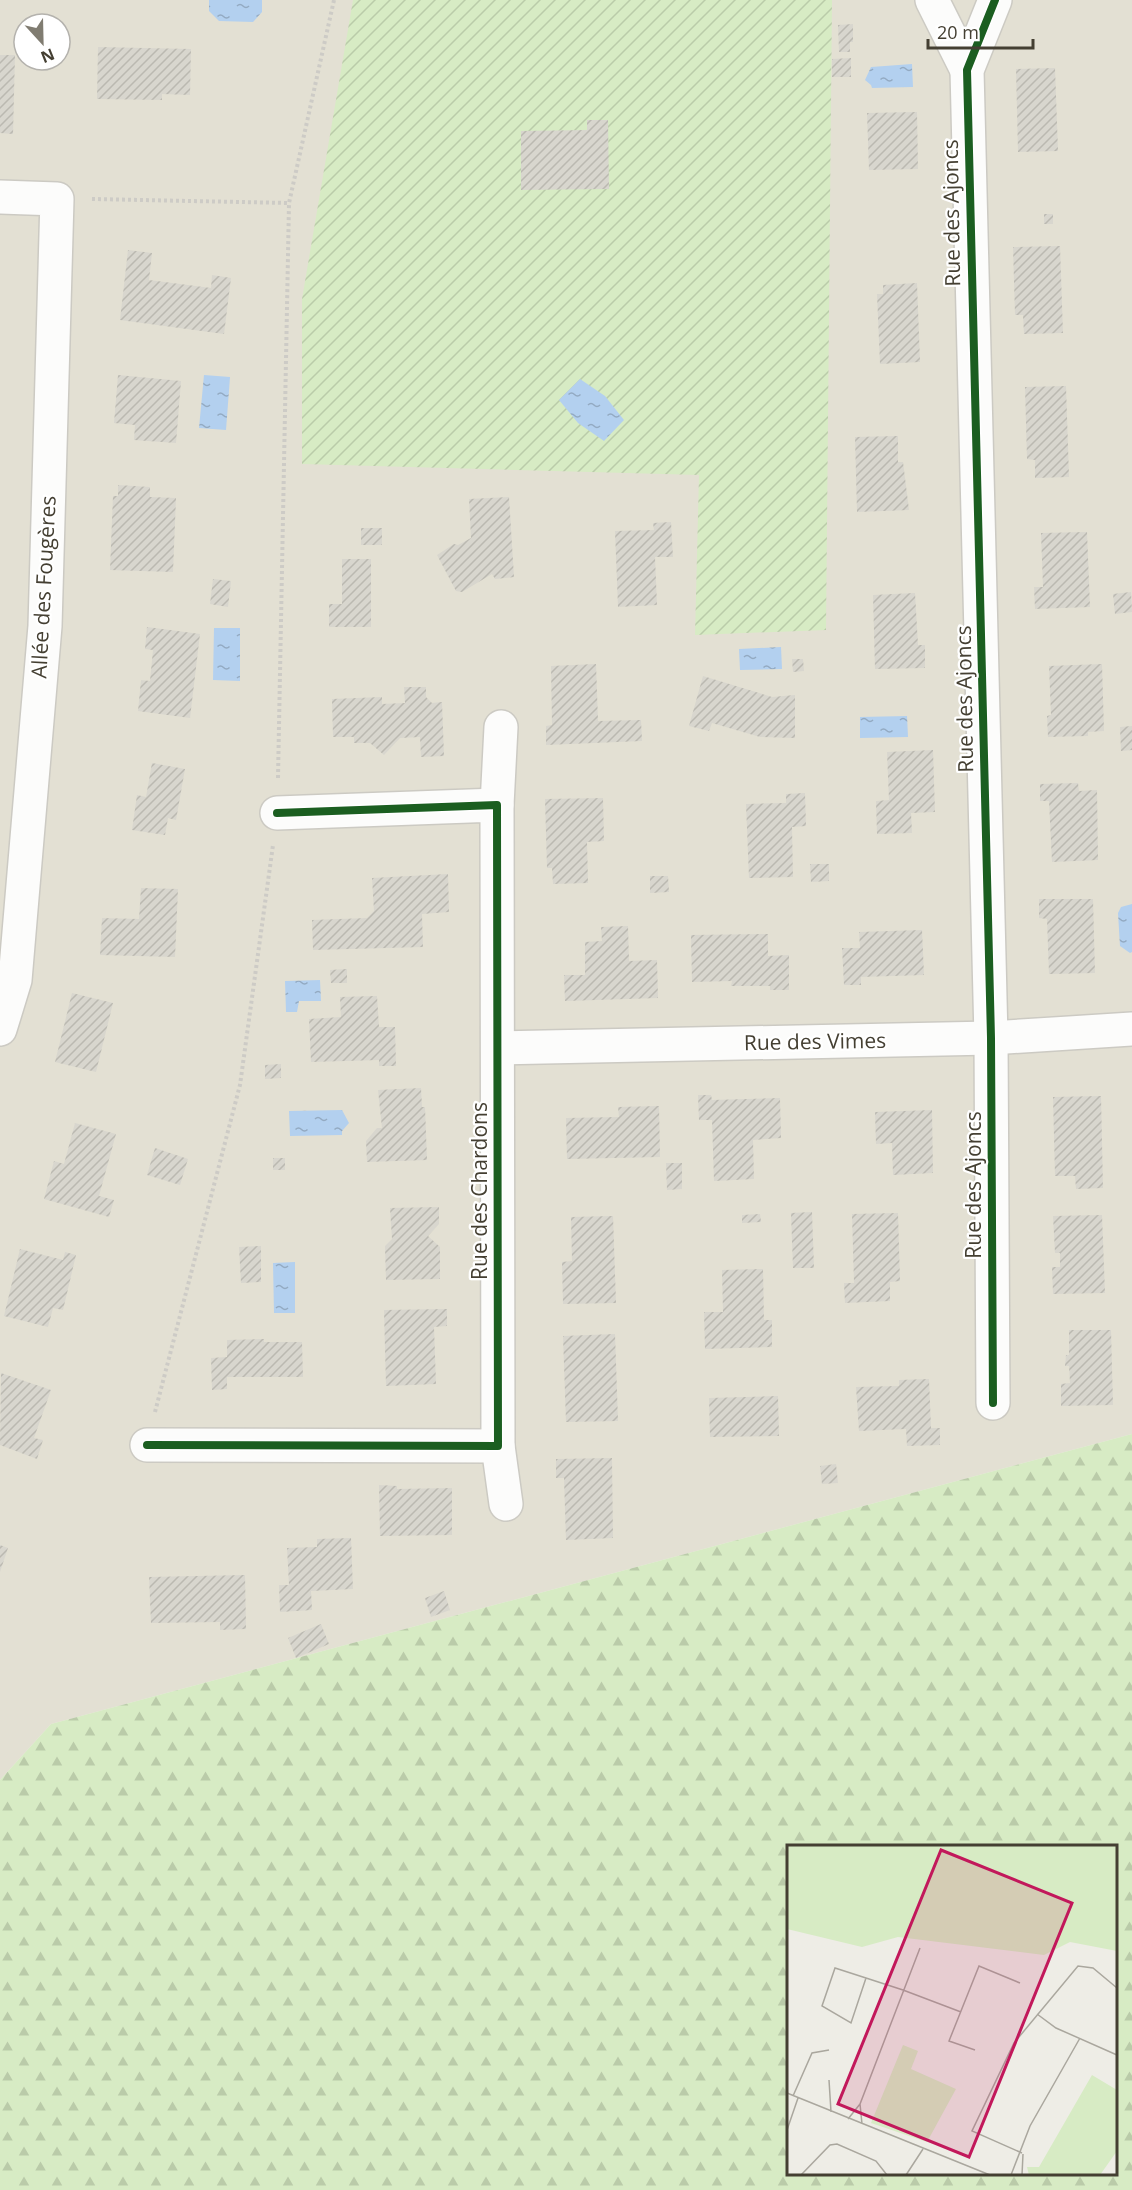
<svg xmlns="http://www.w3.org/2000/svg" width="1132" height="2190" font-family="'Open Sans',sans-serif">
	<defs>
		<pattern id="forest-firs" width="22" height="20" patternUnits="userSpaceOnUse" patternTransform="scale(1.5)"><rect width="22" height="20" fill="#d7ebc4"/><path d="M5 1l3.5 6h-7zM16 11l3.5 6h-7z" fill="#bacba9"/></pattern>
		<pattern id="garden-furrows" width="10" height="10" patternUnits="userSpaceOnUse" patternTransform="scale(1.5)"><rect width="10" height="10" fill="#d7ebc4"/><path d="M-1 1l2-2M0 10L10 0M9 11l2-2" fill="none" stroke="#bacba9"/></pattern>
		<pattern id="water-ripples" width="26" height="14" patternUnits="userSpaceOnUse" patternTransform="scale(1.5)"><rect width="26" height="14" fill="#b3d0ef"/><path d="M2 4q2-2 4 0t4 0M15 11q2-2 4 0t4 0" fill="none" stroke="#93aac2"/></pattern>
		<pattern id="building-hatch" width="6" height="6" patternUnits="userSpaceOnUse" patternTransform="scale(1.5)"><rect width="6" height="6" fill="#d8d6ce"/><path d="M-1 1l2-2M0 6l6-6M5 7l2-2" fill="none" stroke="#bbb9b1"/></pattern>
	</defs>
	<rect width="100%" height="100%" fill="#eeede6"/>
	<!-- residential -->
	<path fill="#e3e0d3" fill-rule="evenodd" d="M 0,0 L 1132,0 L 1132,1434 L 51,1724 L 0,1780 ZM 24,24 L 60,24 L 60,60 L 24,60 Z"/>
	<!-- forest -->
	<path fill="url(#forest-firs)" fill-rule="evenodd" d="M 1132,1434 L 1132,2190 L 0,2190 L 0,1780 L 51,1724 ZM 788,1846 L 1116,1846 L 1116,2174 L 788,2174 Z"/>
	<!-- garden -->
	<path fill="url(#garden-furrows)" d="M 353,0 L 832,0 L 826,630 L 695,635 L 699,475 L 302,464 L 302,299 Z"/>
	<!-- water -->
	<g fill="url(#water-ripples)">
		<path d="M 209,0 L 262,0 L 262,12 L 253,22 L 219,21 L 209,11 Z"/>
		<path d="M 912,64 L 913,87 L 872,88 L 871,85 L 865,80 L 871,67 Z"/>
		<path d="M 204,375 L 230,377 L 226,430 L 199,428 Z"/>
		<path d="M 580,379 L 605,396 L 624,420 L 604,441 L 578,423 L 559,400 Z"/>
		<path d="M 214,628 L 240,628 L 240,681 L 213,680 Z"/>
		<path d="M 781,647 L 782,669 L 740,670 L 739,649 Z"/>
		<path d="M 907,716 L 908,737 L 860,738 L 860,717 Z"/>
		<path d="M 1132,904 L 1132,952 L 1130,953 L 1120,946 L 1118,913 L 1121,907 Z"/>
		<path d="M 320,980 L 321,1001 L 299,1001 L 297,1012 L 286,1012 L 285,981 Z"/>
		<path d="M 342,1110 L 349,1123 L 342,1131 L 342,1135 L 290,1136 L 289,1111 Z"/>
		<path d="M 295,1262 L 295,1313 L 274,1313 L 273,1263 Z"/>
	</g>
	<!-- building -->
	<g fill="url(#building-hatch)">
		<path d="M 853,24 L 853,42 L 850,42 L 850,52 L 839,52 L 838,25 Z"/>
		<path d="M 98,47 L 191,49 L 190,95 L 162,94 L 162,100 L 97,99 Z"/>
		<path d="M 0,55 L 15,55 L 13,134 L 0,133 Z"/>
		<path d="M 851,58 L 851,77 L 832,77 L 832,59 Z"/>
		<path d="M 1055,68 L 1058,151 L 1018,152 L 1016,69 Z"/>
		<path d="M 917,112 L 918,169 L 869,170 L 867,113 Z"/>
		<path d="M 587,120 L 608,120 L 609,189 L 521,190 L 521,131 L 587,130 Z"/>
		<rect x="1044" y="214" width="9" height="10"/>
		<path d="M 1060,246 L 1063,333 L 1024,334 L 1023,315 L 1015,315 L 1013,247 Z"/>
		<path d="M 128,250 L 152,253 L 149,280 L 211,288 L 212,275 L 231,278 L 224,334 L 120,320 Z"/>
		<path d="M 917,283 L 920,362 L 880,364 L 877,294 L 883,294 L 883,285 Z"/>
		<path d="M 118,375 L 181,381 L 176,443 L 134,440 L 135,425 L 114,423 Z"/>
		<path d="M 1066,386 L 1069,477 L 1035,478 L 1035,460 L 1027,459 L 1025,387 Z"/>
		<path d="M 898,436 L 898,462 L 903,462 L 909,510 L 857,512 L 855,437 Z"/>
		<path d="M 118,485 L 150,487 L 150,497 L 176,498 L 173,572 L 110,570 L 113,496 L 118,496 Z"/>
		<path d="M 509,497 L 514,577 L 495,579 L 492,574 L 462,592 L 456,591 L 437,555 L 454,544 L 458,545 L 471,538 L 469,499 Z"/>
		<path d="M 671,522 L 673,557 L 655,557 L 657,605 L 618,607 L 615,531 L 654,530 L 653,523 Z"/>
		<rect x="361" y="528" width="21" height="17"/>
		<path d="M 1087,532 L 1090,607 L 1035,609 L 1034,587 L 1043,587 L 1041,533 Z"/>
		<path d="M 342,559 L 371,559 L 371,627 L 329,627 L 329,604 L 342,604 Z"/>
		<path d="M 213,579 L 231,581 L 228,607 L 210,604 Z"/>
		<path d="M 1131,592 L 1132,612 L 1115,614 L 1113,594 Z"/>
		<path d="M 915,593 L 918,645 L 925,645 L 925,668 L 875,669 L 873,595 Z"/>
		<path d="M 147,627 L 200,634 L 190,718 L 138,711 L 141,680 L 150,681 L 153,650 L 145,649 Z"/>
		<path d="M 792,659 L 803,659 L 804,671 L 793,672 Z"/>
		<path d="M 596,664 L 598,721 L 641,720 L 642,741 L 546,745 L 546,726 L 552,725 L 551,666 Z"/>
		<path d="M 1102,664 L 1104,731 L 1088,732 L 1088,736 L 1048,737 L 1047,716 L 1051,715 L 1049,666 Z"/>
		<path d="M 703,676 L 772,697 L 795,695 L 795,738 L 760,737 L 712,723 L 709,731 L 689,726 Z"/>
		<path d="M 404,687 L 426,687 L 426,697 L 432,703 L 442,702 L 444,756 L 421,757 L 420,737 L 400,738 L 384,755 L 370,743 L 354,743 L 354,737 L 333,737 L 332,699 L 382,697 L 382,704 L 405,703 Z"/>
		<path d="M 1132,726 L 1132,750 L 1121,751 L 1120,727 Z"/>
		<path d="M 933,750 L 935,812 L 911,813 L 912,833 L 877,834 L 876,801 L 889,800 L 887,752 Z"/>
		<path d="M 152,763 L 185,769 L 176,820 L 168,818 L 165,835 L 132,830 L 137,795 L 146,797 Z"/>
		<path d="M 1078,783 L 1079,791 L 1097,790 L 1098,860 L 1052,862 L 1049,801 L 1040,801 L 1040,784 Z"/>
		<path d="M 805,793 L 806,826 L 792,827 L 793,877 L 749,878 L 746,804 L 786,803 L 786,794 Z"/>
		<path d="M 603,798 L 604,841 L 587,842 L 588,883 L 553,884 L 552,868 L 547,868 L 545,799 Z"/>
		<path d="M 810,864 L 829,864 L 829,881 L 811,882 Z"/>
		<path d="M 448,874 L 449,912 L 422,914 L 423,947 L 313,950 L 312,920 L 367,918 L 374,911 L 372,878 Z"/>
		<path d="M 650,876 L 668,876 L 669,892 L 650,893 Z"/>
		<path d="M 141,888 L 178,889 L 175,957 L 100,955 L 102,918 L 139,919 Z"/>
		<path d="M 1039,899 L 1093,899 L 1095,973 L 1049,974 L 1047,919 L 1039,918 Z"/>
		<path d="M 628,926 L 629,961 L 657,960 L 658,998 L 565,1001 L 564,975 L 585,975 L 585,942 L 602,941 L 601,927 Z"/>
		<path d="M 922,930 L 924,975 L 861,977 L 861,985 L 844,985 L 842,948 L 860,948 L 859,932 Z"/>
		<path d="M 768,934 L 768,956 L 789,955 L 789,990 L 770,990 L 770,986 L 731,986 L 732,981 L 692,982 L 691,935 Z"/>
		<path d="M 347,969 L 347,983 L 331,983 L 330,970 Z"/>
		<path d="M 72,993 L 113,1003 L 96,1072 L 55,1062 Z"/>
		<path d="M 377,996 L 379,1027 L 395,1027 L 396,1066 L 379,1066 L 379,1060 L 311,1062 L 309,1019 L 341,1017 L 340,997 Z"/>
		<path d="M 281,1064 L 281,1078 L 265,1079 L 265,1065 Z"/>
		<path d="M 421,1088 L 422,1107 L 425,1107 L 427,1160 L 367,1162 L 366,1141 L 377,1128 L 382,1128 L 378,1090 Z"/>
		<path d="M 698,1095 L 711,1095 L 712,1100 L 780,1098 L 781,1138 L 753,1140 L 754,1179 L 714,1181 L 712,1120 L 699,1120 Z"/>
		<path d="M 1101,1096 L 1103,1188 L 1076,1189 L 1075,1176 L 1055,1176 L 1053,1097 Z"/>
		<path d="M 659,1106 L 660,1157 L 567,1159 L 566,1118 L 619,1117 L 618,1107 Z"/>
		<path d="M 932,1110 L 933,1173 L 893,1175 L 892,1143 L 876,1144 L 875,1112 Z"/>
		<path d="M 75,1123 L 116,1134 L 99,1196 L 114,1200 L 109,1217 L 44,1199 L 54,1161 L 64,1164 Z"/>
		<path d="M 155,1148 L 188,1159 L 180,1185 L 147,1175 Z"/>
		<rect x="273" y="1158" width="12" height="12"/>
		<path d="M 666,1163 L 682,1163 L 682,1189 L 667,1190 Z"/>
		<path d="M 439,1207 L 439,1224 L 428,1236 L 440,1247 L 440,1279 L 386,1280 L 385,1246 L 392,1239 L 390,1208 Z"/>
		<path d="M 812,1212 L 814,1268 L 793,1268 L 791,1213 Z"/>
		<path d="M 898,1213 L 900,1281 L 890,1282 L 890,1301 L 845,1303 L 844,1283 L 854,1283 L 852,1214 Z"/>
		<path d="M 760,1214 L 761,1222 L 742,1223 L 742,1215 Z"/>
		<path d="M 1102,1215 L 1105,1293 L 1053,1294 L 1052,1267 L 1060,1267 L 1060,1253 L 1055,1253 L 1053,1216 Z"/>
		<path d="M 613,1216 L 616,1303 L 563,1304 L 562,1262 L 572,1261 L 571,1217 Z"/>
		<path d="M 261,1246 L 261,1282 L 241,1283 L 239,1247 Z"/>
		<path d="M 20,1249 L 63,1260 L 65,1252 L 76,1255 L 63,1310 L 53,1308 L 48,1327 L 4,1316 Z"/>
		<path d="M 763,1269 L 764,1320 L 772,1320 L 772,1347 L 705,1349 L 704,1312 L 723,1312 L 722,1270 Z"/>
		<path d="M 447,1309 L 447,1326 L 434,1327 L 436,1384 L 386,1386 L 384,1310 Z"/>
		<path d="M 1069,1330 L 1111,1330 L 1113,1405 L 1061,1406 L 1061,1384 L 1070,1383 L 1069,1366 L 1065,1366 L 1066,1355 L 1069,1355 Z"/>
		<path d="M 615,1334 L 618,1421 L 566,1422 L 563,1336 Z"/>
		<path d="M 264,1339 L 264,1342 L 302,1342 L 303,1377 L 227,1377 L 227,1389 L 212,1390 L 211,1358 L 227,1357 L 227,1340 Z"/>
		<path d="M 1,1373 L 51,1390 L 34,1438 L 43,1440 L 37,1459 L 0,1445 Z"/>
		<path d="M 929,1379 L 931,1428 L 940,1428 L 940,1445 L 907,1446 L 906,1429 L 859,1431 L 856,1387 L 899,1386 L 899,1380 Z"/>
		<path d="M 778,1396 L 779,1436 L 710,1437 L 709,1398 Z"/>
		<path d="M 612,1458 L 613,1538 L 566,1540 L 564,1478 L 556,1478 L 556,1459 Z"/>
		<path d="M 836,1464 L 838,1483 L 822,1484 L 820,1466 Z"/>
		<path d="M 379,1485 L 397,1486 L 397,1489 L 452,1488 L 452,1535 L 380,1536 Z"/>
		<path d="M 351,1538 L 353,1589 L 311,1591 L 312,1610 L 280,1612 L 279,1585 L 289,1585 L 287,1548 L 317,1547 L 317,1539 Z"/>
		<path d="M 0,1545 L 8,1548 L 0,1572 Z"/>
		<path d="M 245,1575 L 246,1629 L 220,1630 L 220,1622 L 151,1623 L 149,1577 Z"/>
		<path d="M 444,1591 L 450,1610 L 431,1617 L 425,1598 Z"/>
		<path d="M 321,1624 L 329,1644 L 296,1658 L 288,1638 Z"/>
	</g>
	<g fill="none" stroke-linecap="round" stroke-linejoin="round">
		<!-- street casing -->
		<g stroke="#cccac3" stroke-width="36">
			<g id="street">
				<path d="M 932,0 L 967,70"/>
				<path d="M 0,197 L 57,199 L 45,626 L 15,980 L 0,1029"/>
				<path d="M 497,805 L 501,727"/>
				<path d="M 498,1048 L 991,1038 L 1132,1029"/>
				<path d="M 993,1403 L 991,1038 L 967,70 L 995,0"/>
				<path d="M 147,1445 L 498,1446 L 497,805 L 277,813"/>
				<path d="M 498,1446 L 506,1504"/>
			</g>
		</g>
		<!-- path -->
		<g stroke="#cdcbc6" stroke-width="4" stroke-dasharray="3 3" stroke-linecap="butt">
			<path d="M 92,199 L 289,203"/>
			<path d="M 278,778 L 289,203 L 334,0"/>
			<path d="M 155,1412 L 240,1085 L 273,845"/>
		</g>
		<!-- street -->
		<use href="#street" stroke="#fcfcfb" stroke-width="33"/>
		<!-- cycleway casing -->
		<g stroke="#fff" stroke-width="11">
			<g id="cycleway">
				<path d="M 993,1403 L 991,1038 L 967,70 L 995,0"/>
				<path d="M 147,1445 L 498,1446 L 497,805 L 277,813"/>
			</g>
		</g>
		<!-- cycleway -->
		<use href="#cycleway" stroke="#1b5e20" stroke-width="8"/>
	</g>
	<g text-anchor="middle" stroke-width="4.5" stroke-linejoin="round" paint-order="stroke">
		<!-- street labels -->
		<g font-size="21" fill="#443f32" stroke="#fff">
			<text transform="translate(952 213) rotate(-91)" y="7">Rue des Ajoncs</text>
			<text transform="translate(44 587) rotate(-87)" y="7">Allée des Fougères</text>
			<text transform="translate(965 699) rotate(-91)" y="7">Rue des Ajoncs</text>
			<text transform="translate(815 1042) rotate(-1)" y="7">Rue des Vimes</text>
			<text transform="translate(974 1185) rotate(-90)" y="7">Rue des Ajoncs</text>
			<text transform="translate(480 1191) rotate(-90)" y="7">Rue des Chardons</text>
		</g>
	</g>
	<!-- overview -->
	<g transform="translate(787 1845)">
		<rect width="330" height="330" fill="#eeede6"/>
		<path d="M 0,0 L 330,0 L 330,106 L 283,97 L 257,110 L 111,92 L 75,102 L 0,84 ZM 305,230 L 330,245 L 330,306 L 313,330 L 242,330 L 240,322 L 252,322 Z" fill="#d7ebc4"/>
		<path d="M 116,200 L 131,206 L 124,224 L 169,244 L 140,297 L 84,278 Z" fill="#d7ebc4"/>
		<path fill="none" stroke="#aaa79e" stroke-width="1.5" d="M 79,133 L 64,178 L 35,161 L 48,123 L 79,133 L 116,145 L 174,167M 250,169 L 269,183 L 330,210M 188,205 L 162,196 L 192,121 L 233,138M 42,235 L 44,267M 0,248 L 203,330M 6,251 L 25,208 L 42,205M 73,259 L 75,279M 61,274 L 73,259 L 133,103M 0,285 L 11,253M 235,308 L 185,286 L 227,198 L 291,121 L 306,123 L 330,143M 14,330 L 43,300 L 50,299 L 89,316 L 100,330M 119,330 L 136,304M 224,330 L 243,281 L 293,193M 235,330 L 236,309"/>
		<path fill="#c2185b" fill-opacity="0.15" stroke="#c2185b" stroke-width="3" d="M 154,5 L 285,58 L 182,312 L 51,259 Z"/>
		<rect width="330" height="330" fill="none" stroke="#443f32" stroke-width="3"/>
	</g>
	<!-- north arrow -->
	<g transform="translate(42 42) rotate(158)"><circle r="28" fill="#ffffff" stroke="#b4b2ad" stroke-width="1.5"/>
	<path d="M0-4.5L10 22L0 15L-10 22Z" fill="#807c71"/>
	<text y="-9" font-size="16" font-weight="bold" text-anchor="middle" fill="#443f32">N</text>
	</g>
	<!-- scale -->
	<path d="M928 39v9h105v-9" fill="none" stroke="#443f32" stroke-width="3"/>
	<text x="937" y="39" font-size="18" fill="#443f32" stroke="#ffffff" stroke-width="4.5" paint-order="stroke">20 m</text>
</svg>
